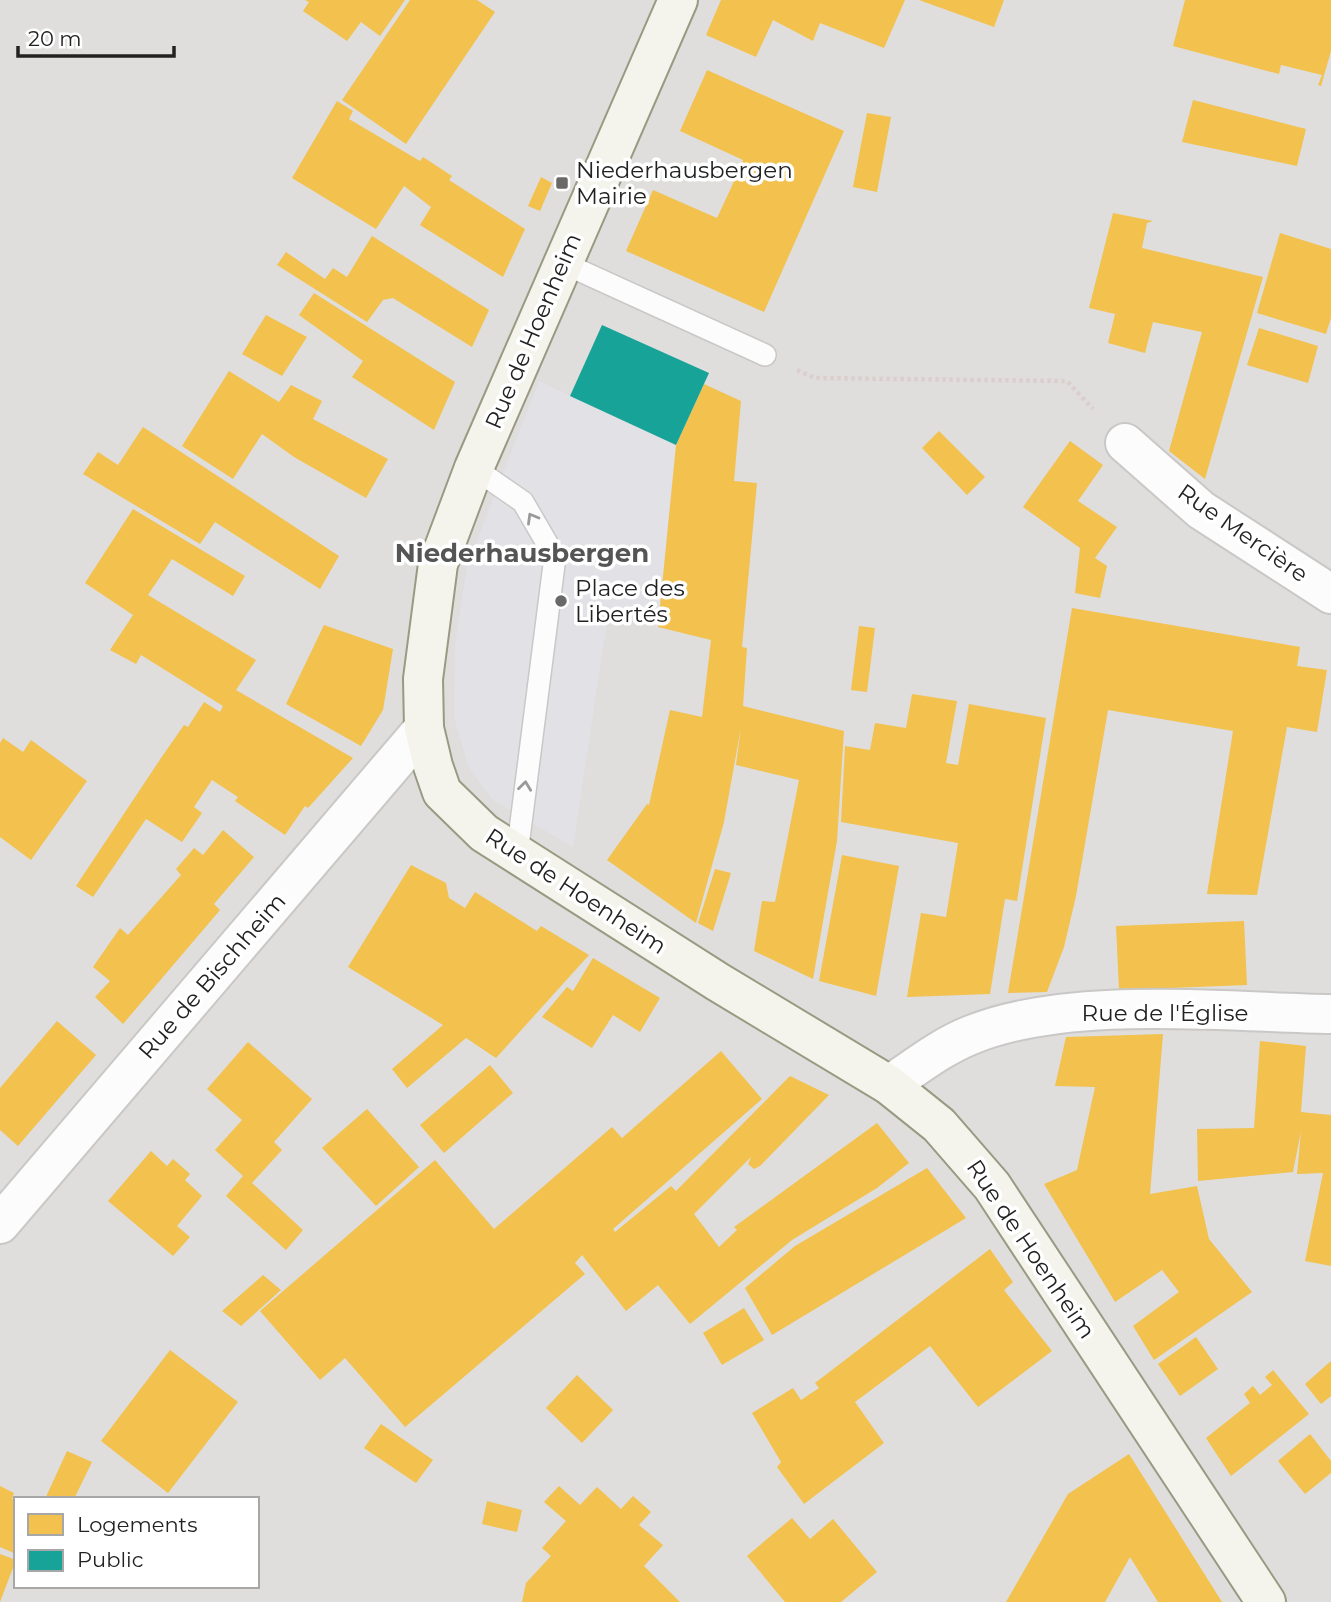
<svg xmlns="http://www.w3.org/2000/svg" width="1331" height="1602" font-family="Montserrat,sans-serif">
	<rect width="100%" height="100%" fill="#f0eeeb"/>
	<!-- residential -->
	<path fill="#dfdedc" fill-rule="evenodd" d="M 0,0 L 1331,0 L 1331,1602 L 0,1602 ZM 16,1499 L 257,1499 L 257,1586 L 16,1586 Z"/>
	<!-- plaza -->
	<path fill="#e2e1e5" d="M 539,381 L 676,445 L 658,627 L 608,615 L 573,847 L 493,800 L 469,769 L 454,717 L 455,646 L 467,566 Z"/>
	<!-- homes -->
	<g fill="#f2c14e">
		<path d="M 305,0 L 405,0 L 380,36 L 361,22 L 347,41 L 303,11 L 309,2 Z"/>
		<path d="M 410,0 L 477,0 L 495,12 L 406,144 L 342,100 Z"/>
		<path d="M 721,0 L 905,0 L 884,48 L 820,23 L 813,41 L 773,20 L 756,57 L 706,35 Z"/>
		<path d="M 919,0 L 1004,0 L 994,27 Z"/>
		<path d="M 1185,0 L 1331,0 L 1331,51 L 1321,86 L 1318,85 L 1322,75 L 1281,65 L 1279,74 L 1173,46 Z"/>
		<path d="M 707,70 L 844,131 L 764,312 L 626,251 L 653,190 L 717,218 L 731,188 L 743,160 L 680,131 Z"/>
		<path d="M 1193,100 L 1306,129 L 1297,166 L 1182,142 Z"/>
		<path d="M 337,101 L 353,111 L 349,119 L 420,161 L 423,157 L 452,176 L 449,180 L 525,229 L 503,277 L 420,225 L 431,207 L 404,186 L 376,229 L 292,178 Z"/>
		<path d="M 867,113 L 891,117 L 877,192 L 853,187 Z"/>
		<path d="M 541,177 L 552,183 L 540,211 L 528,206 Z"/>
		<path d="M 1113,213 L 1153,221 L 1147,223 L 1142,248 L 1263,277 L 1205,479 L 1169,451 L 1202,332 L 1153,322 L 1145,353 L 1108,343 L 1115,314 L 1089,308 Z"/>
		<path d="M 1280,233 L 1331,249 L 1331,318 L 1326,334 L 1257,313 Z"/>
		<path d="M 372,236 L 489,310 L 472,347 L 393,298 L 383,300 L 367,322 L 277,265 L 286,252 L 325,279 L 333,268 L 347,277 Z"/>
		<path d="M 314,293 L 455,382 L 434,430 L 352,377 L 363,361 L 299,315 Z"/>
		<path d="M 266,315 L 307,337 L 282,376 L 242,354 Z"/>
		<path d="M 1259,328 L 1318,346 L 1308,383 L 1247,365 Z"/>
		<path d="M 229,371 L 279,402 L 291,385 L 322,401 L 313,419 L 388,459 L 366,498 L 294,457 L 262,434 L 233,479 L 182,446 Z"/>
		<path d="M 704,384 L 741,401 L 734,481 L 757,483 L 742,647 L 747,648 L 743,706 L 844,731 L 837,841 L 813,979 L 754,951 L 762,901 L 775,902 L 799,780 L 736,765 L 741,727 L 724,822 L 696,923 L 607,860 L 647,804 L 649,805 L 670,710 L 702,717 L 711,640 L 658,627 L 676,445 Z"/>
		<path d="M 143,427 L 339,556 L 320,589 L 215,522 L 200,544 L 83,474 L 98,452 L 118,465 Z"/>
		<path d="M 939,431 L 985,477 L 967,495 L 922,448 Z"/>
		<path d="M 1070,441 L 1103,465 L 1078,501 L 1117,527 L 1095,558 L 1107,566 L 1100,598 L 1075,593 L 1080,548 L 1023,507 Z"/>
		<path d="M 133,509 L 245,576 L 233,596 L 172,559 L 148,595 L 256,660 L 236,690 L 353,758 L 308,808 L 305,806 L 285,835 L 235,801 L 238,797 L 212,780 L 194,807 L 202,813 L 182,842 L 146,819 L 93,897 L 76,886 L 161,758 L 184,725 L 188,727 L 204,702 L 220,712 L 223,706 L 141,655 L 136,664 L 110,650 L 133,615 L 85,583 Z"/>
		<path d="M 1072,608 L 1300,647 L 1297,666 L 1327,670 L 1317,732 L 1287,727 L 1257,895 L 1207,894 L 1233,731 L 1108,710 L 1076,896 L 1064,947 L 1047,992 L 1008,993 Z"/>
		<path d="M 324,625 L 393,649 L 383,710 L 361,746 L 286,704 Z"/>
		<path d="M 859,626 L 875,628 L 867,692 L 851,690 Z"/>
		<path d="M 912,694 L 957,701 L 946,763 L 958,765 L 969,704 L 1046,718 L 1017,901 L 1005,899 L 990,994 L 907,997 L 921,913 L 946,917 L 958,843 L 841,822 L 845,746 L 870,750 L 875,723 L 906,728 Z"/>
		<path d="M 3,738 L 23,752 L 31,740 L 87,781 L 31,860 L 0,837 L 0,743 Z"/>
		<path d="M 223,830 L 254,857 L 214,904 L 220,910 L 123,1024 L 95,997 L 110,981 L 93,967 L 120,928 L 128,935 L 181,875 L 176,869 L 194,848 L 203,855 Z"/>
		<path d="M 842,855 L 899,866 L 876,996 L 819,981 Z"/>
		<path d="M 411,865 L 446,883 L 449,898 L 465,908 L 475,892 L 537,931 L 541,926 L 589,955 L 496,1058 L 466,1038 L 407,1088 L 392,1069 L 443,1025 L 348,967 Z"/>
		<path d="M 715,869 L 731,873 L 713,931 L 698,923 Z"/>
		<path d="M 1244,921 L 1247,985 L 1119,990 L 1116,926 Z"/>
		<path d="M 593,958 L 660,998 L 640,1032 L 613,1015 L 592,1048 L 542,1017 L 567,987 L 573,991 Z"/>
		<path d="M 57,1021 L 96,1055 L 18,1146 L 0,1130 L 0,1088 Z"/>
		<path d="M 1163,1034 L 1150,1194 L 1197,1186 L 1209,1239 L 1252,1292 L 1154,1360 L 1133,1326 L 1179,1292 L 1162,1270 L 1115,1302 L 1044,1184 L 1077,1170 L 1095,1087 L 1055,1086 L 1066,1037 Z"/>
		<path d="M 1260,1041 L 1306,1046 L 1301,1112 L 1331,1115 L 1331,1266 L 1305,1261 L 1323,1173 L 1297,1174 L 1301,1131 L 1293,1172 L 1198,1181 L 1197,1129 L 1254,1128 Z"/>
		<path d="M 248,1042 L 312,1099 L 274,1142 L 282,1150 L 252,1183 L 303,1230 L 286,1250 L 226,1196 L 243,1176 L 215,1150 L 242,1120 L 207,1089 Z"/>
		<path d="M 721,1051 L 762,1099 L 613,1229 L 615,1232 L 671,1186 L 676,1191 L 790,1076 L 829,1095 L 760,1166 L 754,1169 L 748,1164 L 751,1157 L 694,1214 L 719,1247 L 737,1230 L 734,1227 L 877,1123 L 909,1163 L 877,1188 L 792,1240 L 690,1324 L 658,1285 L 626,1311 L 582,1255 L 575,1263 L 585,1274 L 405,1427 L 345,1358 L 320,1380 L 260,1311 L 435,1160 L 494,1229 L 612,1127 L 622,1138 Z"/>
		<path d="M 490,1065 L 513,1093 L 444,1153 L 420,1125 Z"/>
		<path d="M 367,1109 L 419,1167 L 376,1206 L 322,1148 Z"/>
		<path d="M 151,1151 L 167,1166 L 173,1159 L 190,1174 L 185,1180 L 202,1196 L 177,1226 L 190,1237 L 173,1256 L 108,1201 Z"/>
		<path d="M 927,1168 L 966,1218 L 772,1335 L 745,1288 L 795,1246 Z"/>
		<path d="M 990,1249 L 1013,1282 L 1004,1290 L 1052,1351 L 978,1407 L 930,1346 L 855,1402 L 884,1443 L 804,1504 L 777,1467 L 781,1462 L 752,1413 L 793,1388 L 801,1400 L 819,1388 L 815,1383 Z"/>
		<path d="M 263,1275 L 281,1290 L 241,1326 L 222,1311 Z"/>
		<path d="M 744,1308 L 764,1340 L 722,1365 L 703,1333 Z"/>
		<path d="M 1196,1337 L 1218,1369 L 1180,1396 L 1158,1364 Z"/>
		<path d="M 170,1350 L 238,1402 L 168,1493 L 101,1441 Z"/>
		<path d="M 1331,1361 L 1331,1396 L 1321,1404 L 1305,1384 Z"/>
		<path d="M 1273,1370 L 1309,1414 L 1231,1476 L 1206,1438 L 1250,1403 L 1244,1394 L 1253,1386 L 1260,1395 L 1272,1385 L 1265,1377 Z"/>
		<path d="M 577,1375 L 613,1410 L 582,1443 L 546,1408 Z"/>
		<path d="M 381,1424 L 433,1460 L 416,1483 L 364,1448 Z"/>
		<path d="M 1310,1434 L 1331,1461 L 1331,1473 L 1305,1494 L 1278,1461 Z"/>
		<path d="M 67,1451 L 92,1462 L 74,1499 L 45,1499 Z"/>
		<path d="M 1129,1454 L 1222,1602 L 1158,1602 L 1130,1557 L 1105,1602 L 1006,1602 L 1068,1494 Z"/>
		<path d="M 0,1486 L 14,1493 L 12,1499 L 16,1501 L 16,1554 L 0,1547 Z"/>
		<path d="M 559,1486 L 580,1505 L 597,1487 L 621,1509 L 633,1496 L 651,1512 L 639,1525 L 663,1545 L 644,1566 L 680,1602 L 522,1602 L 526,1583 L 551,1556 L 542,1548 L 566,1521 L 544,1502 Z"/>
		<path d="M 487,1501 L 522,1510 L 517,1532 L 482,1524 Z"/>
		<path d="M 792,1518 L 810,1539 L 833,1519 L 877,1572 L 841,1602 L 785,1602 L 747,1556 Z"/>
		<path d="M 0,1554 L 16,1560 L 0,1602 Z"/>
	</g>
	<!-- public -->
	<path fill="#17a398" d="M 602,325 L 709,373 L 676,445 L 570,396 Z"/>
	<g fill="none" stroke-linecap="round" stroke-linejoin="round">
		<!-- lane casing -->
		<g stroke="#c9c8c7" stroke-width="24">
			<g id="lane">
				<path d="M 563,263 L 765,355"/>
				<path d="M 474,468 L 523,502 L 555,557 L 517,854"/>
			</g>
		</g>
		<!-- street casing -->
		<g stroke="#c9c8c7" stroke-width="42">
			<g id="street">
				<path d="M 1125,443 L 1201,510 L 1331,594"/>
				<path d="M 889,1085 C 916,1067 941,1047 971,1035 C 1069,995 1225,1012 1331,1014"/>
				<path d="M 0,1224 L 424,728"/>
			</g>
		</g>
		<!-- secondary casing -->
		<g stroke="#999a82" stroke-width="42">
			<path id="secondary" d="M 678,0 L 474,468 L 438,564 L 423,679 L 424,728 L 433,766 L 442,792 L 484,833 L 718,982 L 889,1085 L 939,1125 L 992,1186 L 1266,1602"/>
		</g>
		<!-- path -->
		<path stroke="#dccecd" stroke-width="4.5" stroke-dasharray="3.5 3.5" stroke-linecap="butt" d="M 797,370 L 815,378 L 1067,381 L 1093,409"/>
		<!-- lane -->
		<use href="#lane" stroke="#fdfcfc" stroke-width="21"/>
		<!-- street -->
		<use href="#street" stroke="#fdfcfc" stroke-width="38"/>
		<!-- secondary -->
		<use href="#secondary" stroke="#f4f4ed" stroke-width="38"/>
	</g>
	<!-- one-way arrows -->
	<defs><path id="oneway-chevron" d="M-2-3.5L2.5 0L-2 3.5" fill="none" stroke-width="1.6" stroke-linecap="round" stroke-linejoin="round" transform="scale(1.75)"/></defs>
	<g stroke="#9a9a9a">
		<use href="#oneway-chevron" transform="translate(532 518) rotate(-120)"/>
		<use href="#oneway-chevron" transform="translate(525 786) rotate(-83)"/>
	</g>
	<!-- markers -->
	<g fill="#6a6968" stroke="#fff" stroke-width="2.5">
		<rect x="555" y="176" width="14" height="14" rx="3.5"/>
		<circle cx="561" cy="601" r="7"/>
	</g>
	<g text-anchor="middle" stroke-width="7" stroke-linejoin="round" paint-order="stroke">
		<!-- poi labels -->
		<g font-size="23" fill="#222" stroke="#fff" text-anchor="start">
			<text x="576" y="178">Niederhausbergen<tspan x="576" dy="26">Mairie</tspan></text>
			<text x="575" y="596">Place des<tspan x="575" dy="26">Libertés</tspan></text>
		</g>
		<!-- street labels -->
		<g font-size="23" fill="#222" stroke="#fff">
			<text transform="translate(533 331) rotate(-67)" y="8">Rue de Hoenheim</text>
			<text transform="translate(1243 533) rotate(35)" y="8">Rue Mercière</text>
			<text transform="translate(576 891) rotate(33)" y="8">Rue de Hoenheim</text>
			<text transform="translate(212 976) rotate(-49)" y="8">Rue de Bischheim</text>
			<text x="1165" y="1021">Rue de l'Église</text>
			<text transform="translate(1031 1249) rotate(56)" y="8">Rue de Hoenheim</text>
		</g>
		<!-- quarter labels -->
		<g font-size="26" font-weight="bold" fill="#555" stroke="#fff">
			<text x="522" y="562">Niederhausbergen</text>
		</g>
	</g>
	<!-- legend -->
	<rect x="14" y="1497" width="245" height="91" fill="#ffffff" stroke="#a7a7a7" stroke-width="2"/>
	<rect x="28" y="1514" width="35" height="21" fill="#f2c14e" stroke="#a7a7a7" stroke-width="2"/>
	<text x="77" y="1532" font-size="21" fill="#222222">Logements</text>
	<rect x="28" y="1550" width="35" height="21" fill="#17a398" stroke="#a7a7a7" stroke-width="2"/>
	<text x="77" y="1567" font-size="21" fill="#222222">Public</text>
	<!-- scale -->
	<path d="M18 46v10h156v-10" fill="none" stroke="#222222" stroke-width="3.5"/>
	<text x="28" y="46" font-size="21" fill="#222222" stroke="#ffffff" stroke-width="5" paint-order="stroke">20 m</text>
</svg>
